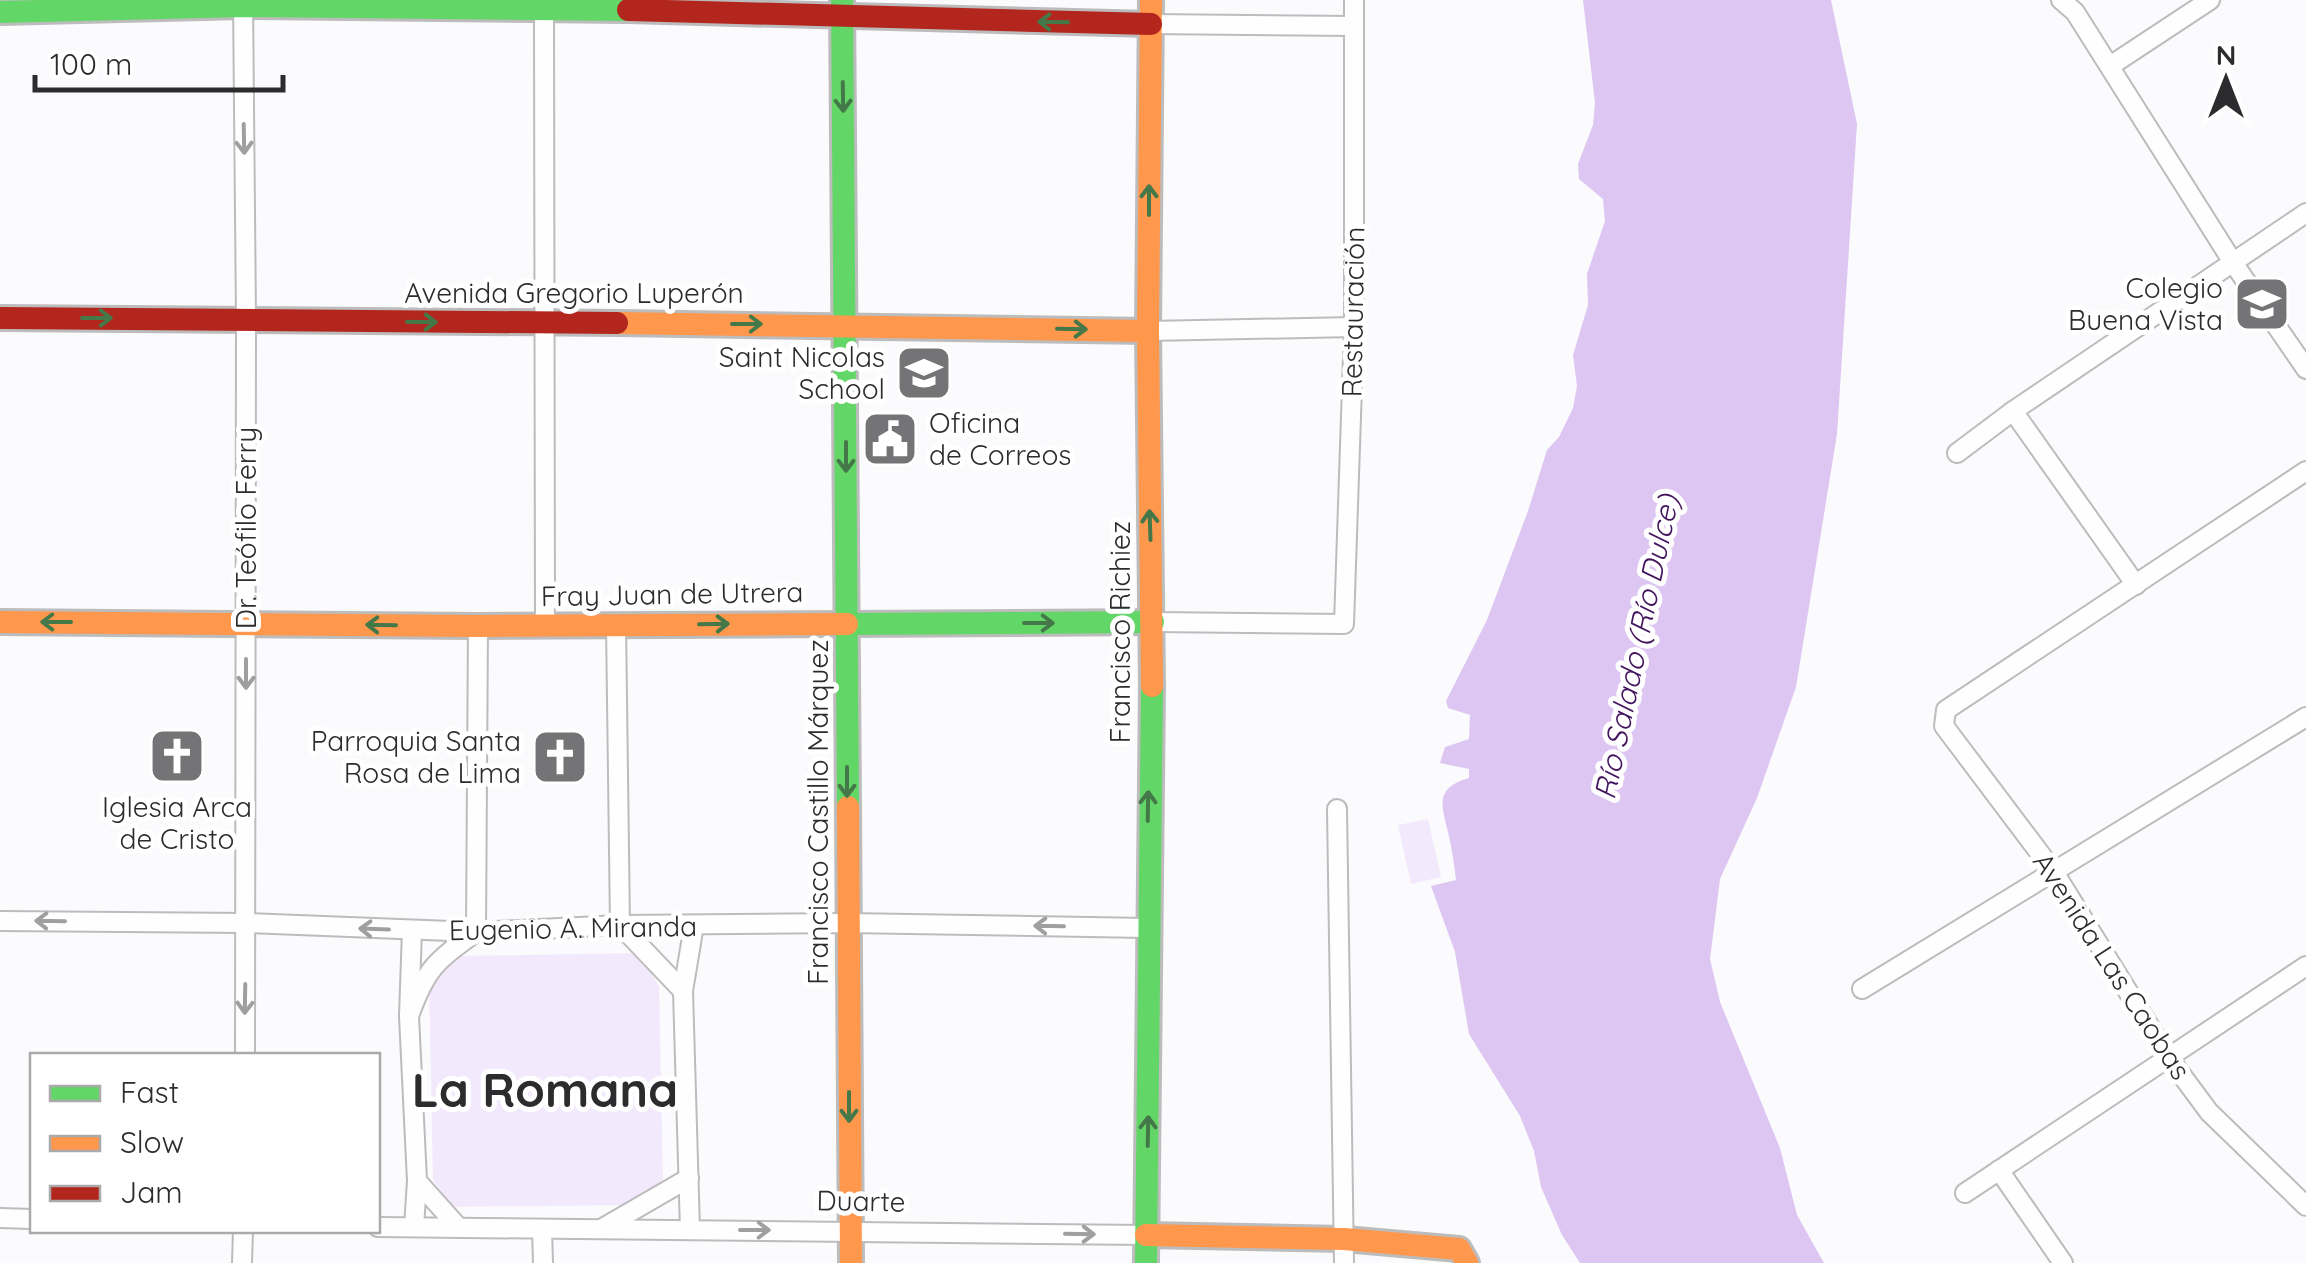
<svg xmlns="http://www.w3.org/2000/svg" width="2306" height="1263" font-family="Quicksand,sans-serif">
	<rect width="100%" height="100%" fill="#fbfafc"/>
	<!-- green -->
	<g fill="#f3e9fd">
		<path d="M 1428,819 L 1441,877 L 1411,884 L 1398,825 Z"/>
		<path d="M 639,953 L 659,986 L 663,1180 L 629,1205 L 453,1207 L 433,1180 L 429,980 L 457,956 Z"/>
	</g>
	<!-- water -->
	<path fill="#dec6f3" d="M 1583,0 L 1831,0 L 1857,124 L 1837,434 L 1796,687 L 1757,798 L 1720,879 L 1710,959 L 1720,1002 L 1780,1148 L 1797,1215 L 1824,1263 L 1580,1263 L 1562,1235 L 1541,1187 L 1534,1151 L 1520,1116 L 1469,1034 L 1455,952 L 1431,886 L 1456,880 C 1454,864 1452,848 1448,832 C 1441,804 1435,788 1469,778 L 1469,769 L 1440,763 L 1445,747 L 1469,739 L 1470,715 L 1448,708 L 1446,701 L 1487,620 L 1528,511 L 1547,450 L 1559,437 L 1573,408 L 1577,386 L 1573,355 L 1588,305 L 1587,274 L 1605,221 L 1603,199 L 1579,179 L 1578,164 L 1593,125 L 1595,103 Z"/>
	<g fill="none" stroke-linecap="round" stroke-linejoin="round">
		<!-- street casing -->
		<g stroke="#bdbcbd" stroke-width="22">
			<g id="street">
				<path d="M 243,0 L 246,319 L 245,1056"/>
				<path d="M 2061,0 L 2075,12 L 2234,264 L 2306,369"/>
				<path d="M 544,8 L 545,625"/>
				<path d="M 1151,24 L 1354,26"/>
				<path d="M 2110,66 L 2210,0"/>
				<path d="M 1148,331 L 1354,327"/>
				<path d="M 2013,411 L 2136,585"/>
				<path d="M 1957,453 L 2013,411 L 2306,213"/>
				<path d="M 2306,471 L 1946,710 L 1944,726 L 2054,872 L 2169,1058 L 2209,1112 L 2306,1206"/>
				<path d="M 1153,622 L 1344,624 L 1354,327 L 1354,0"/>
				<path d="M 616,624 L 620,925 L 683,991"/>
				<path d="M 1337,809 L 1344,1263"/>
				<path d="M 0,921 L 246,923 L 476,932 L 620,925 L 847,923 L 1147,928"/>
				<path d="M 412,930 L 409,1016 L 417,1181 L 414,1227"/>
				<path d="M 1862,989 L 2306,717"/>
				<path d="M 409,1016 C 426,968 436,961 476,932 L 478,626"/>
				<path d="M 1999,1170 L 2063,1263"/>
				<path d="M 417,1181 L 459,1228"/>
				<path d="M 1965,1193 L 2306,966"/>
				<path d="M 0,1218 L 32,1219"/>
				<path d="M 378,1227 L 1146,1235"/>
				<path d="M 542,1229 L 543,1263"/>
				<path d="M 601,1229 L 689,1178"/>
				<path d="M 690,1230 L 683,991 L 694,925"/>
				<path d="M 242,1263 L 243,1230"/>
			</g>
		</g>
		<!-- fast casing -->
		<g stroke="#bdbcbd" stroke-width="28">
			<g id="fast">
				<path d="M 842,0 L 848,807"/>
				<path d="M 0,12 L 243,6 L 628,10"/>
				<path d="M 847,624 L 1153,622"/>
				<path d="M 1146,1263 L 1152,686"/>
			</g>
		</g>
		<!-- slow casing -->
		<g stroke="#bdbcbd" stroke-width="28">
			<g id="slow">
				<path d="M 1151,0 L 1148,331 L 1152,686"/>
				<path d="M 617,323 L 1148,331"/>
				<path d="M 0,622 L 478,626 L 847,624"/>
				<path d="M 848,807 L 851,1263"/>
				<path d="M 1146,1235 L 1344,1239 L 1459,1249 L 1467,1263"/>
			</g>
		</g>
		<!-- jam casing -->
		<g stroke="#bdbcbd" stroke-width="28">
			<g id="jam">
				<path d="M 628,10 L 1151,24"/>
				<path d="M 0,318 L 617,323"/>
			</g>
		</g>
		<!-- street -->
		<use href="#street" stroke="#fefeff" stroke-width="18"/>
		<!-- fast -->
		<use href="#fast" stroke="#63d668" stroke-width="22"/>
		<!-- slow -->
		<use href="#slow" stroke="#ff974d" stroke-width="22"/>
		<!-- jam -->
		<use href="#jam" stroke="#b3261e" stroke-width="22"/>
	</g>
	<!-- one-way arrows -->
	<defs><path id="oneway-shaft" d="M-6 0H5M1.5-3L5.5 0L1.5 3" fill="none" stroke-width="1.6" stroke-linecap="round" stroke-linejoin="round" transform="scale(2.5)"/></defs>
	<g stroke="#457848">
		<use href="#oneway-shaft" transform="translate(1053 22) rotate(-179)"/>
		<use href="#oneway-shaft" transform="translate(843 97) rotate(89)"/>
		<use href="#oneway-shaft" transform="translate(1149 200) rotate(-90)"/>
		<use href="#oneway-shaft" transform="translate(97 318)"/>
		<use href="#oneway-shaft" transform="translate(422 322) rotate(1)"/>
		<use href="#oneway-shaft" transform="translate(747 324)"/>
		<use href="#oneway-shaft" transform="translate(1072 329) rotate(1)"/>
		<use href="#oneway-shaft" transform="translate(846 457) rotate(90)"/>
		<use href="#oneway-shaft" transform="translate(1150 525) rotate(-92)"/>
		<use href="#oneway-shaft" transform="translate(56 622) rotate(-180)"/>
		<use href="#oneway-shaft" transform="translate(1039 623)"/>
		<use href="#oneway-shaft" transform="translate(714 624) rotate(-1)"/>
		<use href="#oneway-shaft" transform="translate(381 625) rotate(-179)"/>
		<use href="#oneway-shaft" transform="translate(847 782) rotate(90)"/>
		<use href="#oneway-shaft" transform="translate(1148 806) rotate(-89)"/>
		<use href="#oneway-shaft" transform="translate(849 1107) rotate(90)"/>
		<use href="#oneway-shaft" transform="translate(1148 1131) rotate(-89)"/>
	</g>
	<g stroke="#a09fa0">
		<use href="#oneway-shaft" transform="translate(244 139) rotate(89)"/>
		<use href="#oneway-shaft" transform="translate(246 674) rotate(90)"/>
		<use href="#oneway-shaft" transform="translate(50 921) rotate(-179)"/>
		<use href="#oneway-shaft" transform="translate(1049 926) rotate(-179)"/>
		<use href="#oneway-shaft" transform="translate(374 929) rotate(-178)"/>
		<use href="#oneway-shaft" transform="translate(245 999) rotate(91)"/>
		<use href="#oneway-shaft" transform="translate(755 1230)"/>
		<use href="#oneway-shaft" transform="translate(1080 1234) rotate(1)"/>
	</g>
	<!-- icons -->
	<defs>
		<g id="university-square" transform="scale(2.875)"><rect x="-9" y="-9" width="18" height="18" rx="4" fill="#747375" stroke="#fff"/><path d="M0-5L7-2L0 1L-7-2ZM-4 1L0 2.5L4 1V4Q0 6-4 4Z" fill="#fff"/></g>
		<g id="school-square" transform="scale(2.875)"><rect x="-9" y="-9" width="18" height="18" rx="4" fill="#747375" stroke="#fff"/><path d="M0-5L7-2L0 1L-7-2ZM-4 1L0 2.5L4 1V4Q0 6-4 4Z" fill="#fff"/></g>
		<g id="civic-square" transform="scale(2.875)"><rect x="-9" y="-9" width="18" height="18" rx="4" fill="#747375" stroke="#fff"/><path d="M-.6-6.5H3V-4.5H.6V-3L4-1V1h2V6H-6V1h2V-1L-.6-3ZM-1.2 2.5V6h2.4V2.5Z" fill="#fff"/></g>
		<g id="church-square" transform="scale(2.875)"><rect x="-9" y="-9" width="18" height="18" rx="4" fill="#747375" stroke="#fff"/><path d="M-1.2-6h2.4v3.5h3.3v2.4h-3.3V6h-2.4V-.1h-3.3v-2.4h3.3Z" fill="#fff"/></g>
	</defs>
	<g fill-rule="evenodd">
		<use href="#university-square" x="2262" y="304"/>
		<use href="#school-square" x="924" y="373"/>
		<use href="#civic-square" x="890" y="439"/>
		<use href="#church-square" x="177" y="756"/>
		<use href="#church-square" x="560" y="757"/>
	</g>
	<g text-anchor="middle" stroke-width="10" stroke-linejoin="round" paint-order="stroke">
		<!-- poi labels -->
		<g font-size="28" fill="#2c2b2d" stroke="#fff" text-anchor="end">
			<text x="2223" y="298">Colegio<tspan x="2223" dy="32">Buena Vista</tspan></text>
			<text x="885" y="367">Saint Nicolas<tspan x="885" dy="32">School</tspan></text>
			<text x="929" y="433" text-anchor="start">Oficina<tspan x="929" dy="32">de Correos</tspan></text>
			<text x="521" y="751">Parroquia Santa<tspan x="521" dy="32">Rosa de Lima</tspan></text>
			<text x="177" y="817" text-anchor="middle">Iglesia Arca<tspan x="177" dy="32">de Cristo</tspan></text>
		</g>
		<!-- street labels -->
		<g font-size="28" fill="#2c2b2d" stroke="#fff">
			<text x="574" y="303">Avenida Gregorio Luperón</text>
			<text transform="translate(1353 312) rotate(-89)" y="10">Restauración</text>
			<text transform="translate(246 528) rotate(-90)" y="10">Dr. Teófilo Ferry</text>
			<text transform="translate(672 594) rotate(-1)" y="10">Fray Juan de Utrera</text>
			<text transform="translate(1120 632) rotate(-90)" y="10">Francisco Richiez</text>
			<text transform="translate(818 812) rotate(-90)" y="10">Francisco Castillo Márquez</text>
			<text transform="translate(573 928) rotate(-1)" y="10">Eugenio A. Miranda</text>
			<text transform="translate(2112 966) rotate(57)" y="10">Avenida Las Caobas</text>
			<text transform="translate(861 1201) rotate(1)" y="10">Duarte</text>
		</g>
		<!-- water labels -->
		<g font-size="30" font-style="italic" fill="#42145e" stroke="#fff">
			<text transform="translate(1637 647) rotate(-78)" y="10">Río Salado (Río Dulce)</text>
		</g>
		<!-- town labels -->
		<g font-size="48" font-weight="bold" fill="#2c2b2d" stroke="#fff">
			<text x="545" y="1107">La Romana</text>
		</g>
	</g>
	<!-- legend -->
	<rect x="30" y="1053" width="350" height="180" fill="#ffffff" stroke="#abaaab" stroke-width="2.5"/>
	<rect x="50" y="1086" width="50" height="15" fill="#63d668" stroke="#abaaab" stroke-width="2.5"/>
	<text x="120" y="1103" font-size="30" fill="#2c2b2d">Fast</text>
	<rect x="50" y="1136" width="50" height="15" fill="#ff974d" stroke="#abaaab" stroke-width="2.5"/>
	<text x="120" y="1153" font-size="30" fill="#2c2b2d">Slow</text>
	<rect x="50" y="1186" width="50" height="15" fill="#b3261e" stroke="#abaaab" stroke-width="2.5"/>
	<text x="120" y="1203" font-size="30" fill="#2c2b2d">Jam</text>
	<!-- north arrow -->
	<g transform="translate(2226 80)" stroke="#ffffff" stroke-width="8" paint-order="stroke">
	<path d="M0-8L18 38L0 25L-18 38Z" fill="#2c2b2d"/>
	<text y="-15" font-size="28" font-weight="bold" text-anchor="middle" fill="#2c2b2d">N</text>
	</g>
	<!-- scale -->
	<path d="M35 75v15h248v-15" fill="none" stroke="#2c2b2d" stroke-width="5"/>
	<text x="50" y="75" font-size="30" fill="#2c2b2d" stroke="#ffffff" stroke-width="8" paint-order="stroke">100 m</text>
</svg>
